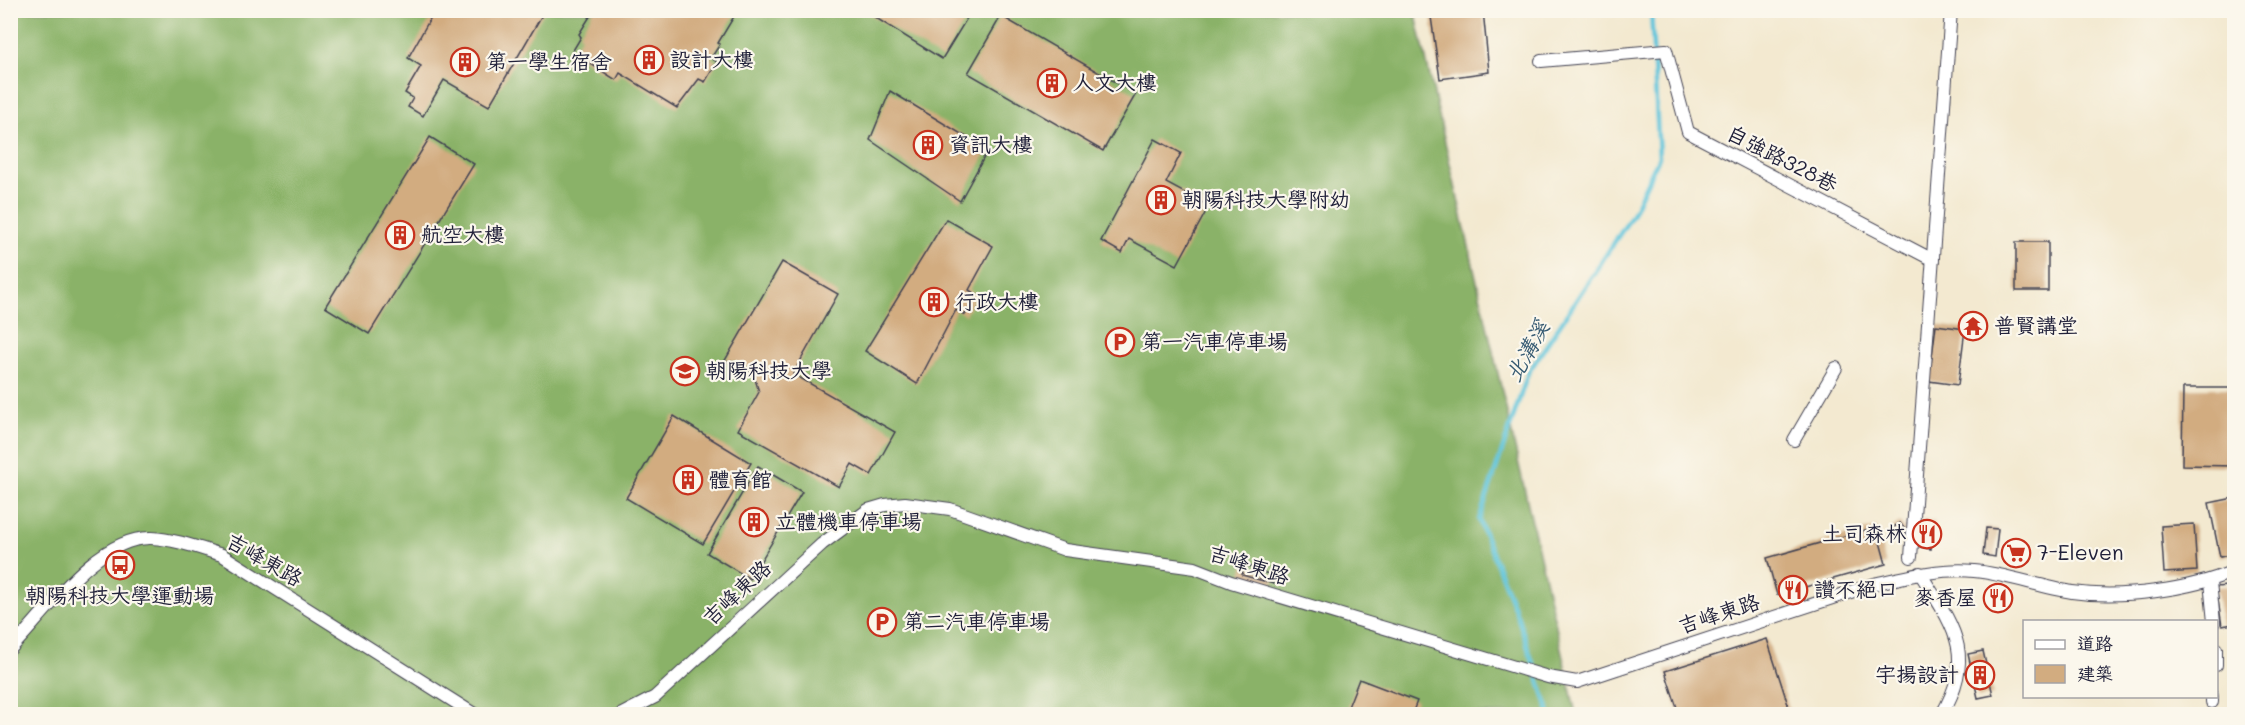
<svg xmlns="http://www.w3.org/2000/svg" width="2245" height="725" font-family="Mali,'LXGW WenKai TC',sans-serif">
	<rect width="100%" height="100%" fill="#fbf7ec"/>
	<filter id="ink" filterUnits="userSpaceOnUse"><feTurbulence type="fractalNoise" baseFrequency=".0167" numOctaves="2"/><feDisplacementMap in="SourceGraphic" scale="12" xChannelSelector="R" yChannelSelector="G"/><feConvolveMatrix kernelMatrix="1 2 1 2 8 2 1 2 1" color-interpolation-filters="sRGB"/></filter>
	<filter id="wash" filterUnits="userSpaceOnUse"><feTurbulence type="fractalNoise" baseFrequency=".008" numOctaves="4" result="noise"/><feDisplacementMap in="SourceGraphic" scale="24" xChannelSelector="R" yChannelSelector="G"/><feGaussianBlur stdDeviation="1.35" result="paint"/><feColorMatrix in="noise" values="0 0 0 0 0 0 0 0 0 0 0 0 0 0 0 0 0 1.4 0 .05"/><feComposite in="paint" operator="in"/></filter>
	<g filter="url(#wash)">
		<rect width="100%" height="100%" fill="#f3e9d0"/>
		<!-- forest -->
		<path fill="#8ab268" stroke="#566a52" stroke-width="1.5" d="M 10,11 L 1415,11 L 1576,714 L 11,714 Z"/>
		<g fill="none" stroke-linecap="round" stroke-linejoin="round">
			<!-- stream -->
			<path stroke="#5ec5db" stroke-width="4.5" d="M 1550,714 L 1517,615 L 1479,520 L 1528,373 L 1631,217 L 1659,157 L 1651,10"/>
		</g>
		<g id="blocks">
			<!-- building -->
			<g fill="#d2ac80">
				<path d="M 435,10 L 545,10 L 489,106 L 444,80 L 423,116 L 408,107 L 413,98 L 405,93 L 421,66 L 408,58 Z"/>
				<path d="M 594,10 L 743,10 L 740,16 L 736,13 L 718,43 L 720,44 L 711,58 L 717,62 L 705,82 L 699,79 L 677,108 L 620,73 L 616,80 L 572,52 L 581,37 L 579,34 Z"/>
				<path d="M 863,10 L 972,10 L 942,59 Z"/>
				<path d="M 1430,10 L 1483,10 L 1489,72 L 1440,79 Z"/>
				<path d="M 1001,16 L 1136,94 L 1103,151 L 968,73 Z"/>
				<path d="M 890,91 L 988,150 L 960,201 L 870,140 Z"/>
				<path d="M 430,137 L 474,164 L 369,334 L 325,307 Z"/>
				<path d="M 1155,139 L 1181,153 L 1166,183 L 1209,206 L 1177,265 L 1129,239 L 1122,253 L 1101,241 Z"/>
				<path d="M 946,219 L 993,246 L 969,290 L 977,295 L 965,315 L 956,310 L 917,384 L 865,351 Z"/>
				<rect x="2016" y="242" width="32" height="49"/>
				<path d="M 782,262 L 838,294 L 793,374 L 895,432 L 871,475 L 852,464 L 839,487 L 738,430 L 759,392 L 755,379 L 746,367 L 734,361 L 724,362 Z"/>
				<path d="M 1936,325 L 1965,329 L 1958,385 L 1929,381 Z"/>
				<path d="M 2183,388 L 2234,388 L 2234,466 L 2182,465 Z"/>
				<path d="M 674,416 L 751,463 L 703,544 L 626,498 Z"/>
				<path d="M 758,466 L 802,492 L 750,579 L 707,553 Z"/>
				<path d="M 2234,498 L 2234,554 L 2220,557 L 2209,503 Z"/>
				<path d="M 1923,519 L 1935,521 L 1931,549 L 1920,547 Z"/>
				<path d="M 1900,523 L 1907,532 L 1899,537 L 1892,528 Z"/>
				<path d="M 2194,524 L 2197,571 L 2164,573 L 2161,526 Z"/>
				<path d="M 1876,527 L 1886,564 L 1777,595 L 1767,558 Z"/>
				<path d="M 1986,528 L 1998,529 L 1995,557 L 1983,555 Z"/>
				<path d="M 1244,564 L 1275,577 L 1274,584 L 1242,575 Z"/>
				<path d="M 2227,586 L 2233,624 L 2222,626 L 2216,587 Z"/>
				<path d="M 1767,639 L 1791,714 L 1679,714 L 1665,671 Z"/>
				<path d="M 1983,651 L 1993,695 L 1978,698 L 1968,654 Z"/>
				<path d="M 1359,679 L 1417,701 L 1412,714 L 1366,714 L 1348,707 Z"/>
			</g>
		</g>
	</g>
	<g filter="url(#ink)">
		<use href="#blocks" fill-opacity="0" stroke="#414051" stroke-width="1.5"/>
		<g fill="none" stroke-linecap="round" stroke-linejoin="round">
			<!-- minor casing -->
			<g stroke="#414051" stroke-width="14">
				<g id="minor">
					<path d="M 1541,61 L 1666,50 L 1688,132 L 1933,260"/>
					<path d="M 1794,440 L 1836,368"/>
					<path d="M 1911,557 L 1951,10"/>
					<path d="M 1920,573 C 1953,626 1977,654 1942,714"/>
					<path d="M 2210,582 L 2214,622"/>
					<path d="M 10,649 C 46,613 96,537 151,538 C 175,539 199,548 222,555 L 474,714"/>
					<path d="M 2216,649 L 2216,665"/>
					<path d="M 2212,702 L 2212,696"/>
					<path d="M 622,714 L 655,697 L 822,544 L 868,510 L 885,505 L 905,503 L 950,509 L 1065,550 L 1195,568 L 1231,582 L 1548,677 L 1577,682 L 1878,583 C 1909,576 1942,568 1974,571 C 2007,574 2040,587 2072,592 C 2121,599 2190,590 2234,571"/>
				</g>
			</g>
			<!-- minor -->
			<use href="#minor" stroke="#fff" stroke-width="12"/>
		</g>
	</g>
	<!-- icons -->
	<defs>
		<g id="building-ring" transform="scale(1.5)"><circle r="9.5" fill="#fbf7ec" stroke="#c8321e" stroke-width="1.5"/><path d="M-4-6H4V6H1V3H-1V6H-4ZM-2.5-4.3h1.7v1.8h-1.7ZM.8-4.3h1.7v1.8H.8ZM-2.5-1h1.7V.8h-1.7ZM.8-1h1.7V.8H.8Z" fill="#c8321e"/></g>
		<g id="temple-ring" transform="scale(1.5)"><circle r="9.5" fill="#fbf7ec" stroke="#c8321e" stroke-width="1.5"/><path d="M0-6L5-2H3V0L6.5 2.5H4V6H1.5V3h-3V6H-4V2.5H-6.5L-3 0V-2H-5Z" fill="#c8321e"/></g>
		<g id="parking-ring" transform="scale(1.5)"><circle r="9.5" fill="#fbf7ec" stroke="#c8321e" stroke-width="1.5"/><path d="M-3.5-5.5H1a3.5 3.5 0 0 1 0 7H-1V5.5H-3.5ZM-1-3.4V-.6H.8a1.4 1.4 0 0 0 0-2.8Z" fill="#c8321e"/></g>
		<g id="university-ring" transform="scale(1.5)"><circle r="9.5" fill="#fbf7ec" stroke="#c8321e" stroke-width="1.5"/><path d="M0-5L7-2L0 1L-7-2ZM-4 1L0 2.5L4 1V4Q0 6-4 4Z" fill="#c8321e"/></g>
		<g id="restaurant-ring" transform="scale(1.5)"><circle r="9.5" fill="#fbf7ec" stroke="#c8321e" stroke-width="1.5"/><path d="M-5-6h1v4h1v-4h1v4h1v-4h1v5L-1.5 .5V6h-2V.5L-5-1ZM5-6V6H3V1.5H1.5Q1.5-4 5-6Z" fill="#c8321e"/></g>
		<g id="supermarket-ring" transform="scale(1.5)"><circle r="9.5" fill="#fbf7ec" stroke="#c8321e" stroke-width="1.5"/><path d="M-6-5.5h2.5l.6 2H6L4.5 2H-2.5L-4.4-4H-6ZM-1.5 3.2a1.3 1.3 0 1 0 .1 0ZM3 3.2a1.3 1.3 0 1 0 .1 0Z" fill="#c8321e"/></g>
		<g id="bus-ring" transform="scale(1.5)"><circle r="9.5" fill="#fbf7ec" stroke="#c8321e" stroke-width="1.5"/><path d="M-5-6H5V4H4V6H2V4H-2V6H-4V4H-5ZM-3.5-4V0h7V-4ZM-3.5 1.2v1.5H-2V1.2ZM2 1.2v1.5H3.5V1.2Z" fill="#c8321e"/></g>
	</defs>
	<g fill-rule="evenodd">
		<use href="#building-ring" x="649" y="60"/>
		<use href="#building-ring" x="465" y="62"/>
		<use href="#building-ring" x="1052" y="83"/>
		<use href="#building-ring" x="928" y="145"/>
		<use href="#building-ring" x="1161" y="200"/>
		<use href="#building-ring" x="400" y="235"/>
		<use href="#building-ring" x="934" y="302"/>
		<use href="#temple-ring" x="1973" y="326"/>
		<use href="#parking-ring" x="1120" y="342"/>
		<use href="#university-ring" x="685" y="371"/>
		<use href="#building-ring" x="688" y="480"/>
		<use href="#building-ring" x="754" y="522"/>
		<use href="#restaurant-ring" x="1927" y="534"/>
		<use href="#supermarket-ring" x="2016" y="553"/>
		<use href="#bus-ring" x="120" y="565"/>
		<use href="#restaurant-ring" x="1793" y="590"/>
		<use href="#restaurant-ring" x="1998" y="598"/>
		<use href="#parking-ring" x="882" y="622"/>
		<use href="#building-ring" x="1980" y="675"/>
	</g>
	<g text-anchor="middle" stroke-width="4.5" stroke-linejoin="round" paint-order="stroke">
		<!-- poi labels -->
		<g font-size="21" fill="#22223b" stroke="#fbf7ec" text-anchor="start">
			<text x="670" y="67">設計大樓</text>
			<text x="486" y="69">第一學生宿舍</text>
			<text x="1073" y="90">人文大樓</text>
			<text x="949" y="152">資訊大樓</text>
			<text x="1182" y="207">朝陽科技大學附幼</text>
			<text x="421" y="242">航空大樓</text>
			<text x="955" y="309">行政大樓</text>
			<text x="1994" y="333">普賢講堂</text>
			<text x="1141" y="349">第一汽車停車場</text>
			<text x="706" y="378">朝陽科技大學</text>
			<text x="709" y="487">體育館</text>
			<text x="775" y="529">立體機車停車場</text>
			<text x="1906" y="541" text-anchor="end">土司森林</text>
			<text x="2037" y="560">7-Eleven</text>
			<text x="1814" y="597">讚不絕口</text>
			<text x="120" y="603" text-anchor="middle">朝陽科技大學運動場</text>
			<text x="1977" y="605" text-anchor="end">麥香屋</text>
			<text x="903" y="629">第二汽車停車場</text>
			<text x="1959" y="682" text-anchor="end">宇揚設計</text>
		</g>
		<!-- street labels -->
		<g font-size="21" fill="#22223b" stroke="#fbf7ec">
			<text transform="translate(1782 159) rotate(27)" y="7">自強路328巷</text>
			<text transform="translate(264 560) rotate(30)" y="7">吉峰東路</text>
			<text transform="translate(1249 565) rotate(18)" y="7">吉峰東路</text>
			<text transform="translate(737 593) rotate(-43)" y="7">吉峰東路</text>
			<text transform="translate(1719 614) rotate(-18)" y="7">吉峰東路</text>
		</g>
		<!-- water labels -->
		<g font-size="22" font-style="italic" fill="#375b73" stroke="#fbf7ec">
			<text transform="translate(1527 351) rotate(-61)" y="8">北溝溪</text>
		</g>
	</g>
	<!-- margin -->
	<rect width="2245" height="725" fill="none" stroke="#fbf7ec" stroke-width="36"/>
	<!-- legend -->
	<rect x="2023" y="620" width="195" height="78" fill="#fbf7ec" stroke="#a4a2a5" stroke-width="1.5"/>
	<rect x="2035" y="640" width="30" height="9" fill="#ffffff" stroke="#a4a2a5" stroke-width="1.5"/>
	<text x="2077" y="650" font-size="18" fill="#22223b">道路</text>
	<rect x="2035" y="665" width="30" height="18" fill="#d2ac80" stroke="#a4a2a5" stroke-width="1.5"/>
	<text x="2077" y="680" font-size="18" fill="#22223b">建築</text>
</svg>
